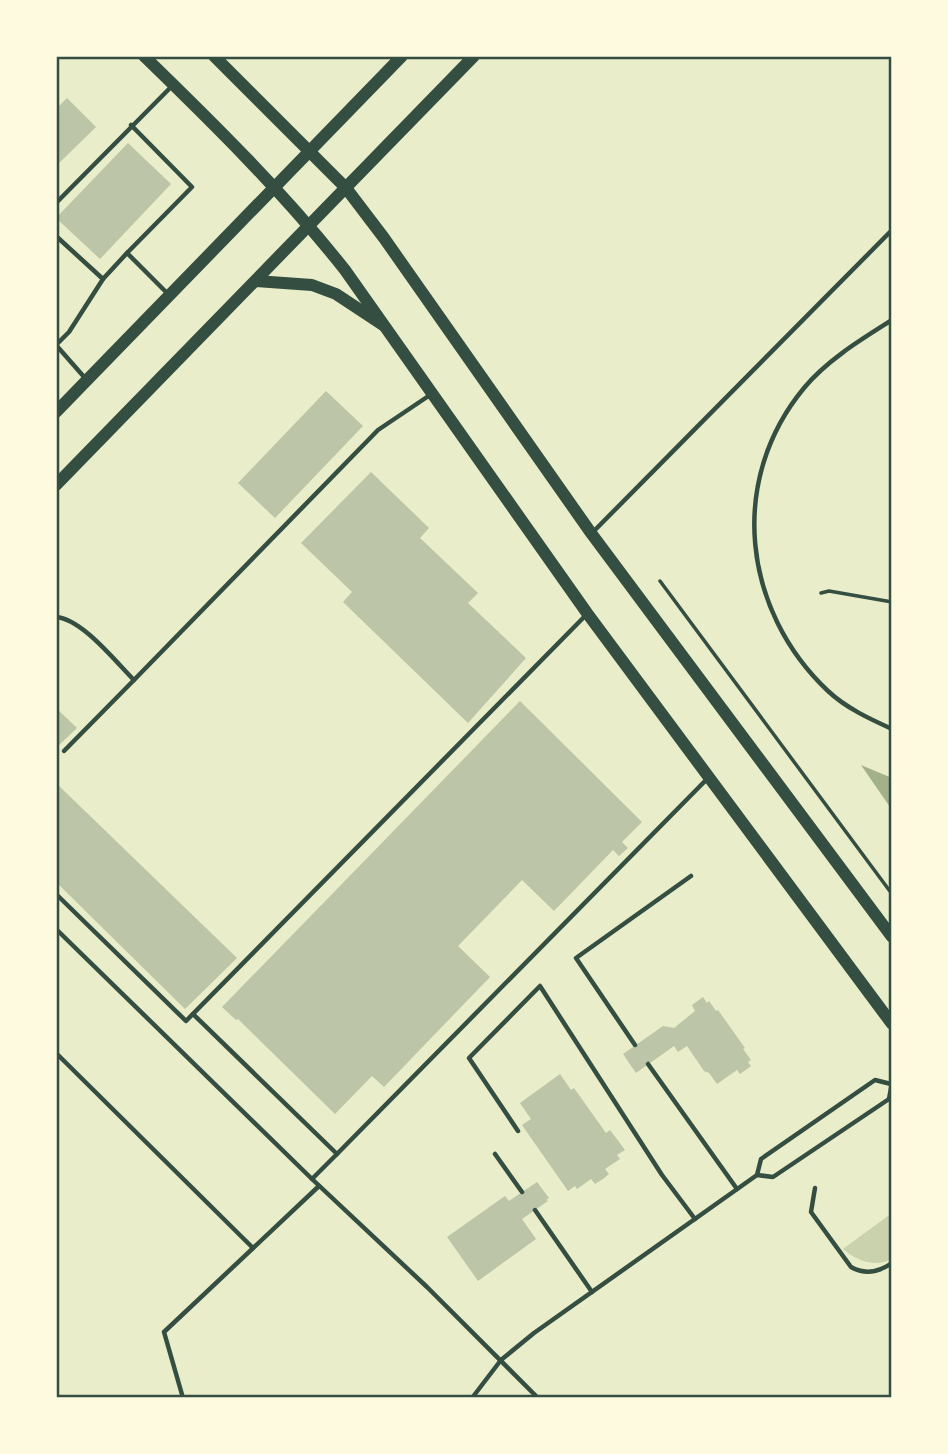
<svg xmlns="http://www.w3.org/2000/svg" width="948" height="1454" font-family="'DM Sans',sans-serif">
	<rect width="100%" height="100%" fill="#e9edc9"/>
	<!-- green -->
	<path fill="#cad2ad" d="M 892,1213 L 892,1259 C 875,1268 857,1261 843,1249 Z"/>
	<!-- water -->
	<path fill="#a3b18a" d="M 861,765 L 892,778 L 892,810 Z"/>
	<!-- building -->
	<g fill="#bcc5a7">
		<path d="M 67,98 L 96,127 L 58,164 L 56,162 L 56,109 Z"/>
		<path d="M 128,143 L 171,184 L 100,259 L 56,218 Z"/>
		<path d="M 326,391 L 363,426 L 275,518 L 238,483 Z"/>
		<path d="M 371,472 L 429,528 L 420,538 L 478,593 L 468,603 L 526,658 L 468,723 L 343,602 L 352,592 L 301,543 Z"/>
		<path d="M 520,701 L 642,822 L 622,842 L 628,848 L 619,856 L 613,850 L 554,911 L 522,880 L 458,946 L 490,977 L 384,1087 L 372,1076 L 335,1114 L 238,1019 L 236,1020 L 222,1007 Z"/>
		<path d="M 56,708 L 77,728 L 56,748 Z"/>
		<path d="M 56,783 L 237,958 L 185,1009 L 56,882 Z"/>
		<path d="M 703,997 L 707,1003 L 709,1001 L 716,1011 L 718,1010 L 745,1048 L 743,1049 L 751,1060 L 748,1062 L 751,1066 L 740,1074 L 737,1070 L 717,1084 L 709,1073 L 704,1071 L 687,1046 L 678,1052 L 674,1046 L 636,1073 L 623,1054 L 663,1026 L 674,1028 L 695,1011 L 692,1005 Z"/>
		<path d="M 560,1074 L 571,1090 L 574,1088 L 606,1133 L 610,1130 L 625,1150 L 617,1155 L 620,1159 L 605,1169 L 609,1174 L 603,1179 L 595,1184 L 591,1179 L 577,1189 L 575,1186 L 568,1191 L 522,1125 L 531,1119 L 520,1103 Z"/>
		<path d="M 537,1182 L 549,1198 L 546,1200 L 548,1201 L 522,1219 L 536,1239 L 478,1281 L 447,1237 L 505,1196 L 509,1201 Z"/>
	</g>
	<g fill="none" stroke-linecap="round" stroke-linejoin="round">
		<!-- path -->
		<g stroke="#344e41" stroke-width="3.5">
			<path d="M 660,581 L 892,894"/>
			<path d="M 821,593 L 829,591 L 892,602"/>
		</g>
		<!-- service -->
		<g stroke="#344e41" stroke-width="4.5">
			<path d="M 56,203 L 173,85"/>
			<path d="M 56,236 L 103,279 L 127,253 L 168,294"/>
			<path d="M 127,253 L 192,187 L 131,125"/>
			<path d="M 892,320 C 862,339 827,360 804,388 C 727,481 743,611 828,691 C 846,708 870,719 892,729"/>
			<path d="M 85,378 L 56,345 L 69,332 L 103,279"/>
			<path d="M 592,533 L 892,230"/>
			<path d="M 56,617 C 82,619 115,661 134,680 L 378,430 L 430,395"/>
			<path d="M 64,751 L 134,680"/>
			<path d="M 56,894 L 186,1021 L 586,615"/>
			<path d="M 56,929 L 312,1179 L 427,1287 L 538,1398"/>
			<path d="M 193,1014 L 337,1154 L 312,1179"/>
			<path d="M 635,1045 L 576,958 L 691,876"/>
			<path d="M 56,1053 L 253,1248"/>
			<path d="M 648,1064 L 737,1189"/>
			<path d="M 518,1131 L 469,1058 L 540,986 L 662,1175 L 695,1219"/>
			<path d="M 337,1154 L 708,778"/>
			<path d="M 495,1154 L 522,1192"/>
			<path d="M 757,1175 L 773,1177 L 889,1099 L 892,1083"/>
			<path d="M 815,1188 L 811,1212 L 851,1267 C 865,1275 879,1272 892,1263"/>
			<path d="M 535,1210 L 592,1292"/>
			<path d="M 183,1398 L 164,1332 L 319,1186"/>
			<path d="M 472,1398 L 501,1360 L 534,1333 L 757,1175 L 761,1159 L 875,1080 L 891,1084"/>
		</g>
		<!-- secondary -->
		<g stroke="#344e41" stroke-width="12">
			<path d="M 144,56 C 215,125 284,193 345,270 L 587,613 L 892,1024"/>
			<path d="M 214,56 L 346,188 L 384,238 L 591,533 L 892,937"/>
		</g>
		<!-- primary -->
		<g stroke="#344e41" stroke-width="12">
			<path d="M 256,281 L 312,285 L 336,294 L 383,325"/>
			<path d="M 56,412 L 402,56"/>
			<path d="M 56,485 L 474,56"/>
		</g>
	</g>
	<!-- border -->
	<rect width="948" height="1454" fill="none" stroke="#fefae0" stroke-width="116"/>
	<rect x="58" y="58" width="832" height="1338" fill="none" stroke="#344e41" stroke-width="2.5"/>
</svg>
